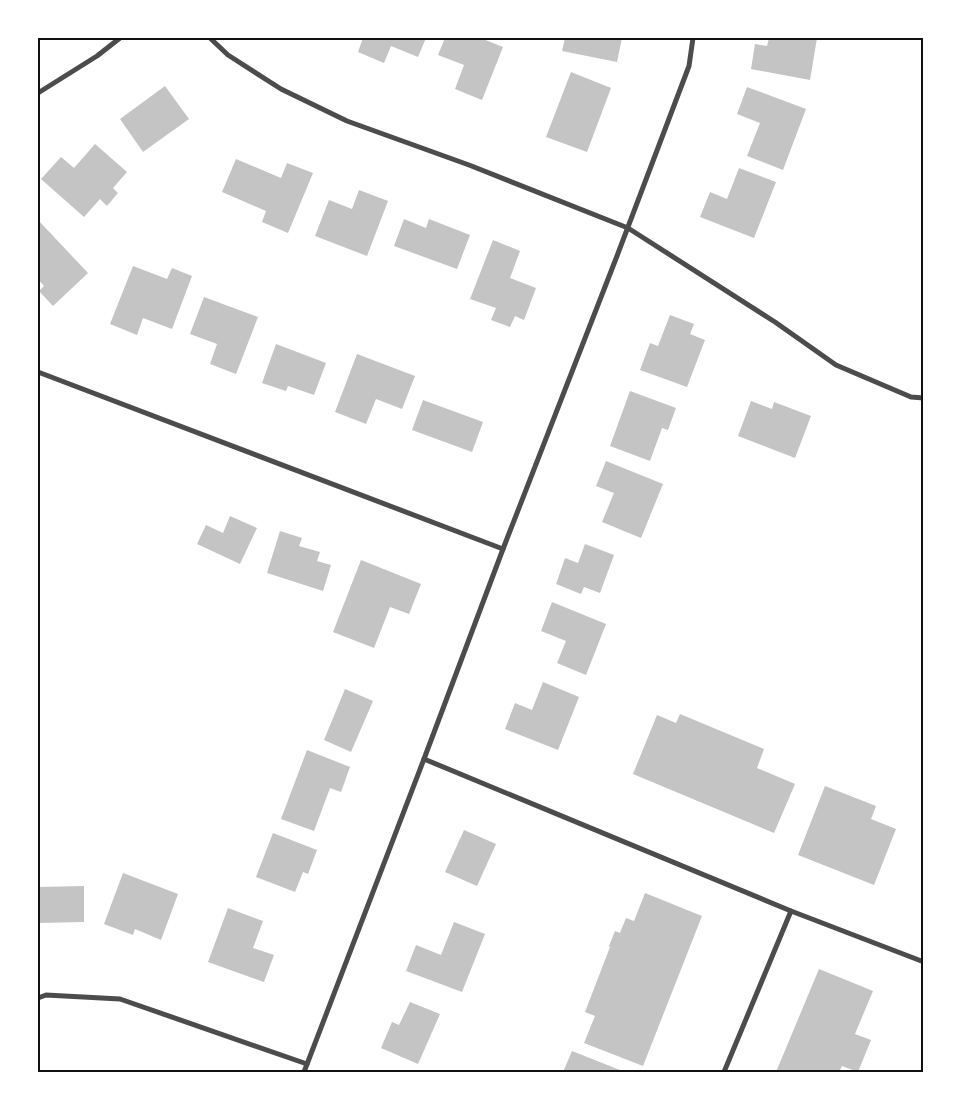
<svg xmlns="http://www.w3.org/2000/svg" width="961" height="1110" font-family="'PT Sans',sans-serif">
	<rect width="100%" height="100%" fill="#fff"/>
	<!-- building -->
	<g fill="#c4c4c4">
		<path d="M 363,38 L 426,38 L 418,57 L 391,46 L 384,63 L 358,52 Z"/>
		<path d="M 445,38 L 483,38 L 483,39 L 503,47 L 482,100 L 455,89 L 464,65 L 438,55 Z"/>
		<path d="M 565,38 L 622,38 L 617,62 L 562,51 Z"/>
		<path d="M 769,38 L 817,38 L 810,80 L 751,69 L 755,44 L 767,46 Z"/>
		<path d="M 571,72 L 611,88 L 587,152 L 546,137 Z"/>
		<path d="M 165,86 L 189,119 L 143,152 L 120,119 Z"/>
		<path d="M 747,87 L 806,109 L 783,170 L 747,156 L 760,123 L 737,114 Z"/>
		<path d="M 95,144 L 127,172 L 113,188 L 118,193 L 107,206 L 100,199 L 84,217 L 41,179 L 61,157 L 74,168 Z"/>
		<path d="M 236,159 L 281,178 L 287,163 L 313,173 L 288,233 L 262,222 L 266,211 L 222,192 Z"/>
		<path d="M 739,168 L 776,182 L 754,238 L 700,217 L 710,192 L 727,199 Z"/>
		<path d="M 359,190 L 388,201 L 367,256 L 315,236 L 329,200 L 352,209 Z"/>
		<path d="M 404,219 L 426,228 L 429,219 L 470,235 L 457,269 L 394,246 Z"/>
		<path d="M 38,220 L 88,273 L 53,306 L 39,291 L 44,286 L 38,279 Z"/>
		<path d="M 493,240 L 520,251 L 510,278 L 536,288 L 524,320 L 515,316 L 510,327 L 491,320 L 496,308 L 470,299 Z"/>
		<path d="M 133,266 L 167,279 L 172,268 L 192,276 L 172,329 L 143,318 L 137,335 L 110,324 Z"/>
		<path d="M 204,297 L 258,317 L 236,374 L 210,364 L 217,344 L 190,334 Z"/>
		<path d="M 670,315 L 694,324 L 690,334 L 705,340 L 687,387 L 640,370 L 650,343 L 658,346 Z"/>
		<path d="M 276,344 L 326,363 L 314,395 L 288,386 L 286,391 L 262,383 Z"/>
		<path d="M 357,354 L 415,376 L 402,409 L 376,399 L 366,424 L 335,412 Z"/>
		<path d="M 630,391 L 676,408 L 668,430 L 662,428 L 650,461 L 610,446 Z"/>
		<path d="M 423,400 L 483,422 L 472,452 L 412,430 Z"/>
		<path d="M 751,401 L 772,409 L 774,402 L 811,416 L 795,458 L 738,436 Z"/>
		<path d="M 606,461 L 663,484 L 641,538 L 602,522 L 614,493 L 596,486 Z"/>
		<path d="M 230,516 L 257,528 L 240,564 L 197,544 L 206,525 L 223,533 Z"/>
		<path d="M 280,531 L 302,538 L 299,546 L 320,552 L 317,561 L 331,565 L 323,591 L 267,573 Z"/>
		<path d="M 585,544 L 614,555 L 600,593 L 584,587 L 581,594 L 556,584 L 565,558 L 578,563 Z"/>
		<path d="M 361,560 L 421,584 L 409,614 L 390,607 L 374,648 L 333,632 Z"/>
		<path d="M 552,602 L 606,624 L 586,675 L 557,663 L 566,641 L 541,631 Z"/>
		<path d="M 543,682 L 579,697 L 558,750 L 505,729 L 515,703 L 532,710 Z"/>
		<path d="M 345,689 L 373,701 L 351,752 L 324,740 Z"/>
		<path d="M 680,714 L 764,749 L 757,768 L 795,784 L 774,833 L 633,774 L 657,715 L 676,723 Z"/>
		<path d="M 307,750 L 350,767 L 341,792 L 330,788 L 314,831 L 281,819 Z"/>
		<path d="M 825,786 L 876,806 L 871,819 L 896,829 L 874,885 L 798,855 Z"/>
		<path d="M 464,830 L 496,844 L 477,886 L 445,872 Z"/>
		<path d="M 273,833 L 317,850 L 308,874 L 303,872 L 295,892 L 256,877 Z"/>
		<path d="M 123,873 L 178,894 L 161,940 L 135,929 L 133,935 L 104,924 Z"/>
		<path d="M 84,886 L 84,922 L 38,923 L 38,887 Z"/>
		<path d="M 645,893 L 702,916 L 643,1066 L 584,1043 L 595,1016 L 585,1012 L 610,947 L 609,946 L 615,931 L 620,933 L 626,918 L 634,921 Z"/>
		<path d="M 228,908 L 263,921 L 253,948 L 274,955 L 264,982 L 208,962 Z"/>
		<path d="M 454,922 L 485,934 L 462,992 L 406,971 L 416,945 L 441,955 Z"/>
		<path d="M 819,969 L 873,991 L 855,1034 L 871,1040 L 858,1072 L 842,1066 L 839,1072 L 776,1072 Z"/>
		<path d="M 410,1002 L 440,1014 L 418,1064 L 381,1048 L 392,1022 L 399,1025 Z"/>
		<path d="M 572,1051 L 625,1072 L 563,1072 Z"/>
	</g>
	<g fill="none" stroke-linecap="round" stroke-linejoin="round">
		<!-- minor -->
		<g stroke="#4c4c4c" stroke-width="5">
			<path d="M 210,38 L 228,55 L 281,89 L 347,121 L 469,165 L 628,228 L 775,322 L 836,365 L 911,397 L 924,398"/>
			<path d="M 38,93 L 97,56 L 120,38"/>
			<path d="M 38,372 L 503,549"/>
			<path d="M 424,759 L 791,911 L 924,962"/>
			<path d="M 38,998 L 46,995 L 120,999 L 307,1064"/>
			<path d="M 304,1072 L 424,759 L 503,549 L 617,256 L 689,66 L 693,38"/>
			<path d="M 724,1072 L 791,911"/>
		</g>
	</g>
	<!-- border -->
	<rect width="961" height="1110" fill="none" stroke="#ffffff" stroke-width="78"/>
	<rect x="39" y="39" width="883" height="1032" fill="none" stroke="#111" stroke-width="2"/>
</svg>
